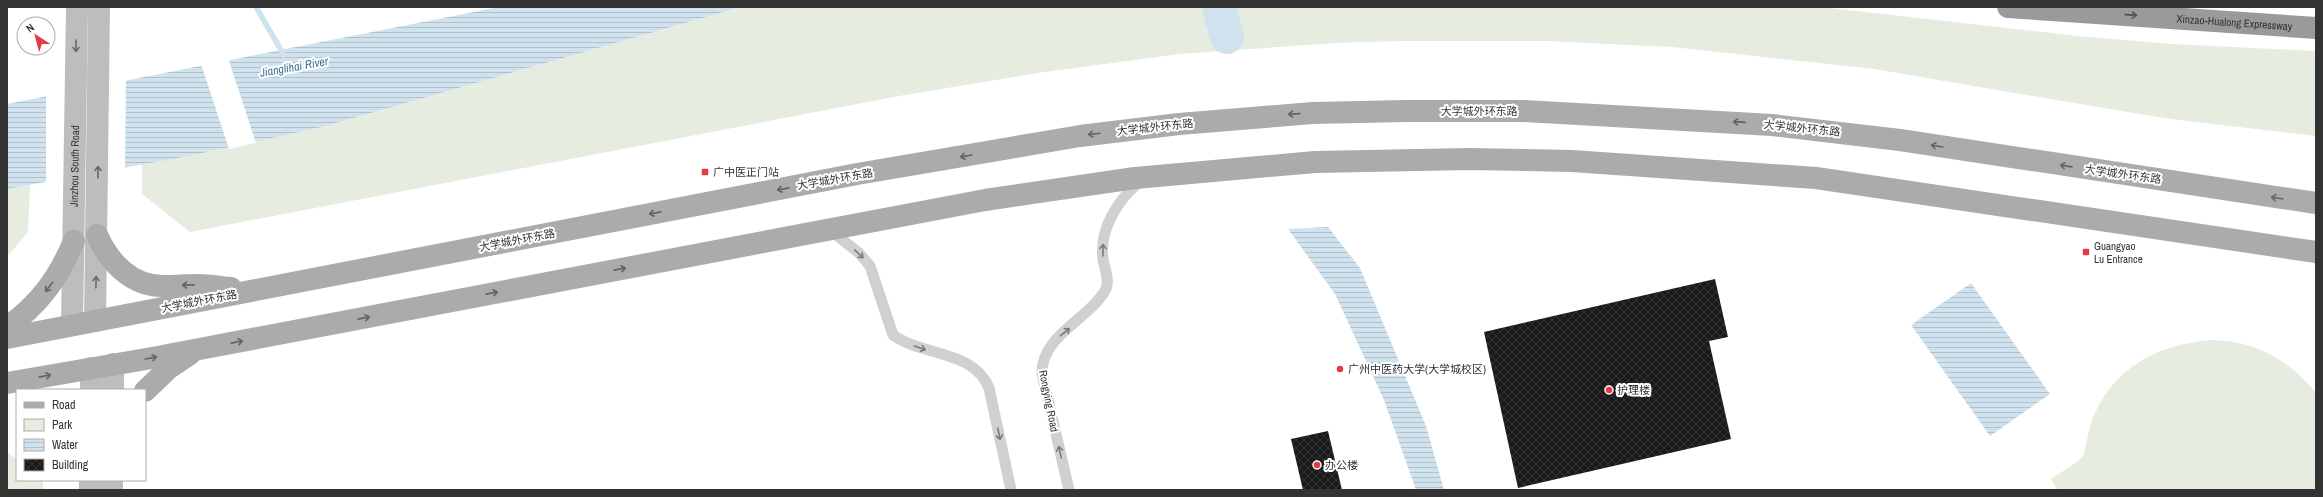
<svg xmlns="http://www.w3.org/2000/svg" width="2323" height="497" font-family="'Archivo Narrow','Noto Sans SC',sans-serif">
	<defs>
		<pattern id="water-rules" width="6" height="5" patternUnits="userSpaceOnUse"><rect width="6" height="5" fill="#cfe2ee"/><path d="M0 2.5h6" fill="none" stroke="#b2c2cd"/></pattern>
		<pattern id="building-cross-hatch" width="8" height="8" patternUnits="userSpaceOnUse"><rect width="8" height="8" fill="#1a1a1a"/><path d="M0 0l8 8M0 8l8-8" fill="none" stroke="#333"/></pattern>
	</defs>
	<rect width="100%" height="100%" fill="#fff"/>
	<!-- green -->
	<g fill="#e6ecdf">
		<path d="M 741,7 L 1820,7 L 2078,36 L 2172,44 L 2316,51 L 2316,136 L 2163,118 L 1874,69 L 1673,47 L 1546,41 L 1401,41 L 1335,43 L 1180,54 L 1037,73 L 899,96 L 190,232 L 142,194 L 142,164 L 322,127 Z"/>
		<path d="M 30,185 L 28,232 L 7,257 L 7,189 Z"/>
		<path d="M 2210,340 C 2253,340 2289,359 2316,393 L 2316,490 L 2058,490 L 2051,479 C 2058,474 2078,463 2083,456 C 2086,450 2089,425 2094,415 C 2116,366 2158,345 2210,340 Z"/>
		<path d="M 7,452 L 17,460 L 17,480 L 41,480 L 43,482 L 43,490 L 7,490 Z"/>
	</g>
	<!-- water -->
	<g fill="url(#water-rules)">
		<path d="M 499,7 L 741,7 L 322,127 L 183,157 L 7,189 L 7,104 Z"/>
		<path d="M 1328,227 L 1360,268 L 1426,426 L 1444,490 L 1416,490 L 1384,400 L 1335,294 L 1288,229 Z"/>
		<path d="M 1971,283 L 2050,394 L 1990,436 L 1911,325 Z"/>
	</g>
	<!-- pier -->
	<g fill="#fff">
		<path d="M 228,58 L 256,143 L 229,149 L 201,64 Z"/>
		<path d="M 126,78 L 125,169 L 46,184 L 46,94 Z"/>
	</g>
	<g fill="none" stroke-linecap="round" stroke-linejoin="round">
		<!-- stream -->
		<path stroke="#cfe2ee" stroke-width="5.5" d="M 256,7 L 284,55"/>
		<!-- river -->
		<path stroke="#cfe2ee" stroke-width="34" d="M 1219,7 L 1227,37"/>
	</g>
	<!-- building -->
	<g fill="url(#building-cross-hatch)">
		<path d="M 1715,279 L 1728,337 L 1709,341 L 1731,439 L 1518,488 L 1484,332 Z"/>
		<path d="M 1328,431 L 1342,490 L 1303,490 L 1291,439 Z"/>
	</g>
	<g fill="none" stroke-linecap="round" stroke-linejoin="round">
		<!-- service -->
		<g stroke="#d0d0d0" stroke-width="11">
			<path d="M 830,230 L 859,253 L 870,266 L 893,335 C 922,356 974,350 989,388 L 1011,490"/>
			<path d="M 1069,490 L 1042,374 C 1041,335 1089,320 1106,289 C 1110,280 1104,267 1103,259 C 1099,228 1119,198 1142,180"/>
		</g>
		<!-- secondary -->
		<g stroke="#bdbdbd" stroke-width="22">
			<path d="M 95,321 L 99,7"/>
			<path id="s1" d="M 72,325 L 77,7"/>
			<path d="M 91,390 L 91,368"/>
			<path d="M 113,390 L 113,364"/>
			<path d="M 90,490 L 90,480"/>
			<path d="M 112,490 L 112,480"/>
		</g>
		<!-- primary -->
		<g stroke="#ababab" stroke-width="22">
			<path d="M 97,235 C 109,262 131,286 163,286 C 175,286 186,285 197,285 C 209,285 220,287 231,288"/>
			<path d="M 7,327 C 39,305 59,277 74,241"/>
			<path d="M 7,338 L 857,174 L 1080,136 L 1179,124 L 1313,113 L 1405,111 L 1524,111 L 1772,125 L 1900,140 L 2316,203"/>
			<path d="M 7,383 L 152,358 L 985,200 L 1135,178 L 1315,162 L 1469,159 L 1572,161 L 1816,178 L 2316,252"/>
			<path d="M 145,391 L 169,368 L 190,354"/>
		</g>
		<!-- motorway -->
		<path stroke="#9a9a9a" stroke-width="22" id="s2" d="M 2008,7 L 2316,28"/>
	</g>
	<!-- one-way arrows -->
	<defs><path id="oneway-shaft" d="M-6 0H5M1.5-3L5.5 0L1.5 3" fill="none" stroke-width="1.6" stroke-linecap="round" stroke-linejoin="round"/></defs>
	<use stroke="#525252" href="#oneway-shaft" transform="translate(2131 15) rotate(4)"/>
	<g stroke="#6a6a6a">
		<use href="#oneway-shaft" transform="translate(76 46) rotate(91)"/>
		<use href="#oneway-shaft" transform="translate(98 172) rotate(-90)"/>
		<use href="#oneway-shaft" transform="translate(96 282) rotate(-89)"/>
	</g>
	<g stroke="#636363">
		<use href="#oneway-shaft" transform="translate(1294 114) rotate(176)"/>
		<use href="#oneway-shaft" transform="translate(1739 122) rotate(-176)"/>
		<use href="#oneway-shaft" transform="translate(1094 134) rotate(173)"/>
		<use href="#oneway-shaft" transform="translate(1937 146) rotate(-171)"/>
		<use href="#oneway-shaft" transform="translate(966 156) rotate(170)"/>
		<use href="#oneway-shaft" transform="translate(2066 166) rotate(-172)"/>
		<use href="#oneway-shaft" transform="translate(783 189) rotate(169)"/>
		<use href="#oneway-shaft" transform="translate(2277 198) rotate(-171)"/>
		<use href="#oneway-shaft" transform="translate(655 213) rotate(169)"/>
		<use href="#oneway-shaft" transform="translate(620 269) rotate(-11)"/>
		<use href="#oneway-shaft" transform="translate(188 285) rotate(179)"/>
		<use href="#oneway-shaft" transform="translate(49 287) rotate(128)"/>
		<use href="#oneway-shaft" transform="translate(492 293) rotate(-11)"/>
		<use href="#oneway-shaft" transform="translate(364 318) rotate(-11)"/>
		<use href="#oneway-shaft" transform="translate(237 342) rotate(-11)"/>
		<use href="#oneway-shaft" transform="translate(151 358) rotate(-10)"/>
		<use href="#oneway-shaft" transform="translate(45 376) rotate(-11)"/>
	</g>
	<g stroke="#7a7a7a">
		<use href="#oneway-shaft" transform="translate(1103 250) rotate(-89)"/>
		<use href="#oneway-shaft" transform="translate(859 254) rotate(44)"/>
		<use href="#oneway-shaft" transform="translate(1065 332) rotate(-40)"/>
		<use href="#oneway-shaft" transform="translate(920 348) rotate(19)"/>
		<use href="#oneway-shaft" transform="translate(999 434) rotate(78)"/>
		<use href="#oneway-shaft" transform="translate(1060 452) rotate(-103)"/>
	</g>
	<!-- markers -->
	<g fill="#e63946" stroke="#fff" stroke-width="1.5">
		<rect x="701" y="168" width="8" height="8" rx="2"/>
		<rect x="2082" y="248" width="8" height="8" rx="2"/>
		<circle cx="1340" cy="369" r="4"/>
		<circle cx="1609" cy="390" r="4"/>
		<circle cx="1317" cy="465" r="4"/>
	</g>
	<g text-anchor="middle" stroke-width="4" stroke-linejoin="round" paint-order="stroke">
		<!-- street labels -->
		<g font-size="11" fill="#333" stroke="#fff">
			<text dy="4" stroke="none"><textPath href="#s2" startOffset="227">Xinzao-Hualong Expressway</textPath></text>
			<text x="1479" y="115">大学城外环东路</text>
			<text transform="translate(1155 127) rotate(-6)" y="4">大学城外环东路</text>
			<text transform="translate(1802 128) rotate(6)" y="4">大学城外环东路</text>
			<text dy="4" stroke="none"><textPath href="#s1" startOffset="159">Jinzhou South Road</textPath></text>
			<text transform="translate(2123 174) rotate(8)" y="4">大学城外环东路</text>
			<text transform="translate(835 179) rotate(-10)" y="4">大学城外环东路</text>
			<text transform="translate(517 240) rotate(-11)" y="4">大学城外环东路</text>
			<text transform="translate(199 301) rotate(-11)" y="4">大学城外环东路</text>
			<text transform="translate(1049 401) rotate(79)" y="4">Rongying Road</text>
		</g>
		<!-- poi labels -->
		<g font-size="11" fill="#333" stroke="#fff" text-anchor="start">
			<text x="713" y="176">广中医正门站</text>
			<text x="2094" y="250">Guangyao<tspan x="2094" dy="13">Lu Entrance</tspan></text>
			<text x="1348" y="373">广州中医药大学(大学城校区)</text>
			<text x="1617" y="394">护理楼</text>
			<text x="1325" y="469">办公楼</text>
		</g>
		<!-- water labels -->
		<g font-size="12" font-style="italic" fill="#3f7597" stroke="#fff">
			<text transform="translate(294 67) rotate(-10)" y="4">Jianglihai River</text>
		</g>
	</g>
	<!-- border -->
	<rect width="2323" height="497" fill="none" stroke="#333333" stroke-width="16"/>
	<!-- legend -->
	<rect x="16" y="389" width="130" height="92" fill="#ffffff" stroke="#adadad"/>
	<rect x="24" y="402" width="20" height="6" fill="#ababab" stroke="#adadad"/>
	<text x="52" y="409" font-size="12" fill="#333333">Road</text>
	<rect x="24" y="419" width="20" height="12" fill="#e6ecdf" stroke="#adadad"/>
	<text x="52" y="429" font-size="12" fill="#333333">Park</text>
	<rect x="24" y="439" width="20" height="12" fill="url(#water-rules)" stroke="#adadad"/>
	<text x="52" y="449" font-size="12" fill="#333333">Water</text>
	<rect x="24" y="459" width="20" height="12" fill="url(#building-cross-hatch)" stroke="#adadad"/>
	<text x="52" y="469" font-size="12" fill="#333333">Building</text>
	<!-- north arrow -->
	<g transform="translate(36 36) rotate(324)"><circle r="19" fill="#ffffff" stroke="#adadad"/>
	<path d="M0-3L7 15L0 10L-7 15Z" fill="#e63946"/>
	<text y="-6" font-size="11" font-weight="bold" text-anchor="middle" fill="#333333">N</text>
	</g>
</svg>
